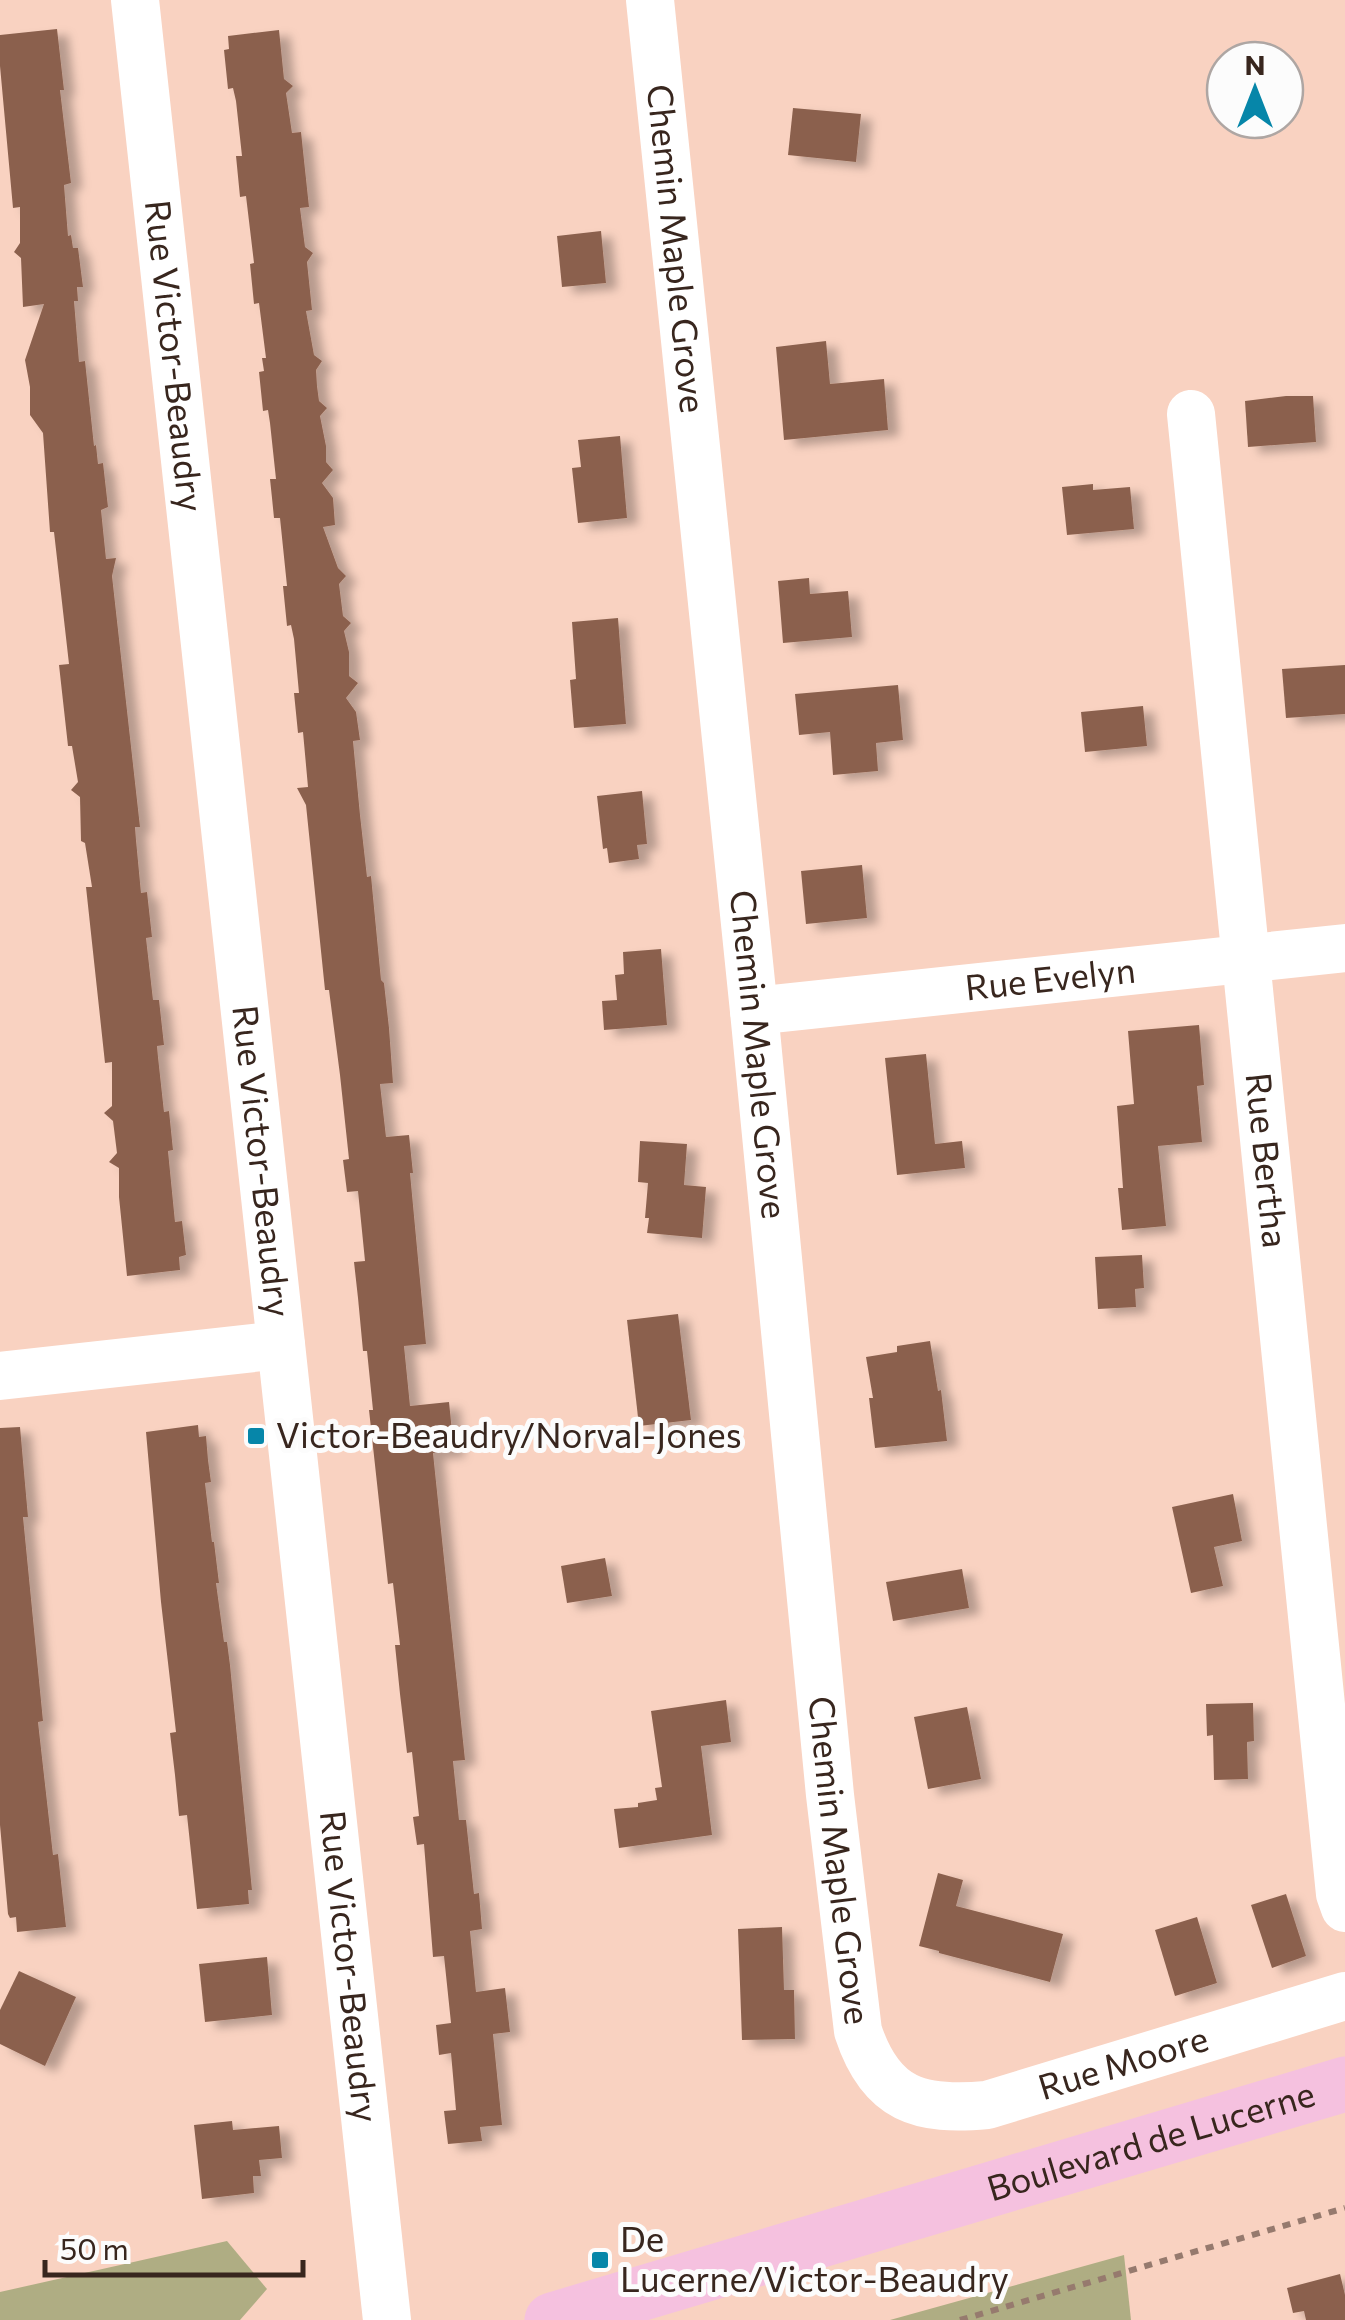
<svg xmlns="http://www.w3.org/2000/svg" width="1345" height="2320" font-family="Commissioner,sans-serif">
	<defs>
		<filter id="shadow"><feDropShadow dx="11" dy="6" stdDeviation="5" flood-color="#0004"/></filter>
	</defs>
	<rect width="100%" height="100%" fill="#f9d2c1"/>
	<!-- green -->
	<g fill="#afad83">
		<path d="M 227,2241 L 267,2289 L 240,2320 L 0,2320 L 0,2292 Z"/>
		<path d="M 1124,2255 L 1131,2320 L 890,2320 Z"/>
	</g>
	<!-- building -->
	<g fill="#8b614e" filter="url(#shadow)">
		<path d="M 57,29 L 64,90 L 60,90 L 71,183 L 64,185 L 68,236 L 71,235 L 73,248 L 78,248 L 83,287 L 77,287 L 78,301 L 74,301 L 79,362 L 85,361 L 94,446 L 96,445 L 98,464 L 103,463 L 108,507 L 101,510 L 106,559 L 116,558 L 112,576 L 140,827 L 135,827 L 136,840 L 141,893 L 147,892 L 152,937 L 146,938 L 153,1000 L 159,1000 L 164,1045 L 157,1046 L 158,1057 L 164,1112 L 169,1111 L 173,1150 L 168,1151 L 175,1222 L 182,1221 L 186,1255 L 179,1257 L 180,1270 L 127,1276 L 119,1197 L 119,1168 L 109,1162 L 117,1153 L 113,1121 L 104,1113 L 112,1106 L 112,1062 L 105,1063 L 86,887 L 92,887 L 85,843 L 81,841 L 80,797 L 71,790 L 78,782 L 72,746 L 68,746 L 59,665 L 69,664 L 54,532 L 50,532 L 43,433 L 30,415 L 30,387 L 25,360 L 44,304 L 23,307 L 21,258 L 14,252 L 20,243 L 20,207 L 13,208 L 0,66 L 0,35 Z"/>
		<path d="M 279,30 L 284,79 L 293,86 L 286,93 L 292,133 L 301,132 L 309,207 L 300,208 L 305,247 L 313,253 L 307,262 L 312,310 L 306,311 L 314,355 L 322,361 L 316,370 L 317,386 L 319,401 L 327,408 L 320,416 L 326,446 L 326,462 L 333,470 L 322,483 L 333,498 L 335,525 L 323,527 L 338,568 L 346,576 L 339,584 L 343,616 L 351,623 L 344,631 L 349,652 L 349,676 L 358,683 L 346,698 L 356,712 L 360,740 L 353,741 L 360,815 L 367,877 L 371,876 L 381,980 L 384,983 L 389,1028 L 393,1083 L 380,1084 L 386,1137 L 409,1135 L 413,1173 L 410,1173 L 426,1344 L 404,1346 L 410,1406 L 449,1402 L 454,1451 L 433,1453 L 465,1760 L 453,1761 L 459,1820 L 466,1820 L 474,1894 L 479,1893 L 482,1929 L 470,1931 L 476,1992 L 505,1988 L 510,2032 L 493,2034 L 502,2125 L 480,2127 L 482,2141 L 448,2144 L 444,2111 L 456,2110 L 451,2053 L 439,2055 L 436,2025 L 451,2023 L 444,1956 L 433,1957 L 424,1844 L 417,1845 L 413,1817 L 419,1816 L 412,1752 L 407,1753 L 400,1694 L 395,1645 L 400,1645 L 393,1583 L 388,1584 L 369,1410 L 373,1410 L 367,1351 L 363,1351 L 358,1298 L 354,1262 L 365,1261 L 358,1191 L 347,1192 L 343,1160 L 349,1159 L 340,1075 L 329,990 L 325,990 L 306,805 L 297,788 L 308,787 L 303,732 L 298,733 L 294,693 L 299,693 L 294,639 L 291,625 L 287,626 L 283,586 L 287,586 L 280,518 L 274,518 L 272,498 L 270,479 L 276,479 L 270,423 L 268,410 L 263,411 L 259,372 L 264,371 L 262,358 L 266,358 L 259,303 L 254,304 L 250,264 L 254,263 L 246,196 L 240,197 L 236,156 L 242,156 L 236,101 L 233,88 L 228,89 L 224,50 L 229,49 L 228,36 Z"/>
		<path d="M 793,108 L 861,114 L 856,162 L 788,155 Z"/>
		<path d="M 601,231 L 606,283 L 562,287 L 557,236 Z"/>
		<path d="M 826,341 L 830,384 L 884,379 L 888,430 L 784,440 L 776,347 Z"/>
		<path d="M 1286,396 L 1313,396 L 1316,442 L 1248,447 L 1245,401 Z"/>
		<path d="M 620,436 L 627,518 L 578,523 L 572,468 L 581,467 L 578,440 Z"/>
		<path d="M 1093,484 L 1093,490 L 1130,487 L 1134,529 L 1067,535 L 1062,487 Z"/>
		<path d="M 809,578 L 810,594 L 848,591 L 852,637 L 783,643 L 778,581 Z"/>
		<path d="M 618,618 L 626,724 L 574,728 L 570,680 L 576,679 L 572,622 Z"/>
		<path d="M 1345,665 L 1345,714 L 1286,718 L 1282,669 Z"/>
		<path d="M 898,685 L 903,740 L 876,743 L 878,771 L 833,775 L 830,732 L 799,735 L 795,694 Z"/>
		<path d="M 1143,706 L 1147,746 L 1085,752 L 1081,712 Z"/>
		<path d="M 642,791 L 647,844 L 637,845 L 639,859 L 609,863 L 607,848 L 603,849 L 597,796 Z"/>
		<path d="M 862,865 L 867,918 L 806,924 L 801,871 Z"/>
		<path d="M 661,949 L 667,1025 L 604,1030 L 602,1001 L 617,1000 L 615,975 L 624,974 L 623,952 Z"/>
		<path d="M 1199,1025 L 1204,1085 L 1197,1086 L 1202,1142 L 1158,1146 L 1166,1226 L 1122,1230 L 1118,1188 L 1123,1188 L 1117,1106 L 1134,1104 L 1128,1031 Z"/>
		<path d="M 926,1054 L 935,1144 L 962,1141 L 965,1168 L 897,1175 L 885,1058 Z"/>
		<path d="M 640,1141 L 687,1144 L 684,1185 L 706,1187 L 702,1238 L 647,1233 L 649,1218 L 645,1218 L 648,1183 L 638,1182 Z"/>
		<path d="M 1142,1255 L 1144,1288 L 1135,1289 L 1136,1307 L 1098,1309 L 1095,1257 Z"/>
		<path d="M 678,1314 L 691,1420 L 639,1426 L 627,1320 Z"/>
		<path d="M 930,1341 L 938,1391 L 941,1390 L 947,1441 L 875,1448 L 869,1398 L 873,1398 L 866,1357 L 897,1352 L 897,1346 Z"/>
		<path d="M 198,1425 L 199,1437 L 206,1436 L 208,1460 L 211,1482 L 205,1483 L 212,1542 L 214,1542 L 219,1583 L 216,1583 L 224,1642 L 227,1642 L 230,1665 L 252,1890 L 248,1890 L 249,1904 L 197,1909 L 187,1815 L 179,1816 L 175,1775 L 170,1733 L 176,1732 L 161,1602 L 146,1432 Z"/>
		<path d="M 20,1427 L 28,1517 L 23,1517 L 43,1721 L 38,1722 L 53,1855 L 58,1854 L 66,1927 L 17,1932 L 16,1917 L 10,1918 L 8,1914 L 0,1825 L 0,1428 Z"/>
		<path d="M 1233,1494 L 1242,1541 L 1214,1547 L 1223,1586 L 1191,1593 L 1172,1507 Z"/>
		<path d="M 605,1558 L 612,1596 L 567,1603 L 561,1566 Z"/>
		<path d="M 962,1569 L 969,1608 L 893,1621 L 886,1582 Z"/>
		<path d="M 726,1700 L 731,1742 L 701,1746 L 712,1835 L 619,1848 L 614,1809 L 638,1807 L 638,1803 L 657,1800 L 655,1788 L 662,1787 L 651,1711 Z"/>
		<path d="M 1253,1703 L 1254,1741 L 1247,1742 L 1248,1779 L 1214,1780 L 1213,1735 L 1207,1736 L 1206,1704 Z"/>
		<path d="M 967,1707 L 981,1779 L 928,1789 L 914,1717 Z"/>
		<path d="M 938,1873 L 963,1880 L 956,1906 L 1063,1934 L 1050,1982 L 939,1953 L 939,1951 L 919,1946 Z"/>
		<path d="M 1286,1894 L 1306,1956 L 1272,1968 L 1251,1905 Z"/>
		<path d="M 1197,1917 L 1217,1983 L 1175,1996 L 1155,1930 Z"/>
		<path d="M 782,1927 L 784,1990 L 794,1990 L 795,2039 L 742,2040 L 738,1929 Z"/>
		<path d="M 267,1957 L 272,2015 L 205,2022 L 199,1964 Z"/>
		<path d="M 19,1971 L 76,1997 L 45,2066 L 0,2044 L 0,2010 Z"/>
		<path d="M 232,2121 L 233,2130 L 279,2126 L 282,2158 L 259,2160 L 261,2176 L 253,2176 L 254,2193 L 202,2199 L 194,2125 Z"/>
		<path d="M 1340,2274 L 1345,2295 L 1345,2320 L 1306,2320 L 1304,2311 L 1293,2313 L 1287,2288 Z"/>
	</g>
	<g fill="none" stroke-linecap="round" stroke-linejoin="round">
		<!-- path -->
		<path stroke="#967a6e" stroke-width="6" stroke-dasharray="8 8" stroke-linecap="butt" d="M 960,2320 L 1345,2208"/>
		<!-- minor -->
		<g stroke="#fff" stroke-width="48">
			<path id="s1" d="M 135,0 L 387,2320"/>
			<path id="s2" d="M 650,0 L 754,1011 L 830,1795 L 858,2031 C 881,2101 920,2111 987,2105 L 1345,1996"/>
			<path id="s3" d="M 1191,414 L 1340,1894 L 1345,1908"/>
			<path id="s4" d="M 754,1011 L 1345,948"/>
			<path d="M 0,1376 L 281,1345"/>
		</g>
		<!-- major -->
		<path stroke="#f5c1df" stroke-width="55" id="s5" d="M 552,2320 L 1345,2084"/>
	</g>
	<!-- markers -->
	<g fill="#0686a9" stroke="#fcfcfc" stroke-width="4">
		<rect x="246" y="1426" width="20" height="20" rx="5"/>
		<rect x="590" y="2250" width="20" height="20" rx="5"/>
	</g>
	<g text-anchor="middle" stroke-width="10" stroke-linejoin="round" paint-order="stroke">
		<!-- street labels -->
		<g font-size="35" fill="#38261e" stroke="#fcfcfc">
			<text dy="12" stroke="none"><textPath href="#s2" startOffset="250">Chemin Maple Grove</textPath></text>
			<text dy="12" stroke="none"><textPath href="#s1" startOffset="358">Rue Victor-Beaudry</textPath></text>
			<text dy="12" stroke="none"><textPath href="#s4" startOffset="298">Rue Evelyn</textPath></text>
			<text dy="12" stroke="none"><textPath href="#s2" startOffset="1060">Chemin Maple Grove</textPath></text>
			<text dy="12" stroke="none"><textPath href="#s1" startOffset="1168">Rue Victor-Beaudry</textPath></text>
			<text dy="12" stroke="none"><textPath href="#s3" startOffset="750">Rue Bertha</textPath></text>
			<text dy="12" stroke="none"><textPath href="#s2" startOffset="1870">Chemin Maple Grove</textPath></text>
			<text dy="12" stroke="none"><textPath href="#s1" startOffset="1978">Rue Victor-Beaudry</textPath></text>
			<text dy="12" stroke="none"><textPath href="#s2" startOffset="2350">Rue Moore</textPath></text>
			<text dy="12" stroke="none"><textPath href="#s5" startOffset="625">Boulevard de Lucerne</textPath></text>
		</g>
		<!-- poi labels -->
		<g font-size="35" fill="#38261e" stroke="#fcfcfc" text-anchor="start">
			<text x="276" y="1448">Victor-Beaudry/Norval-Jones</text>
			<text x="620" y="2252">De<tspan x="620" dy="40">Lucerne/Victor-Beaudry</tspan></text>
		</g>
	</g>
	<!-- north arrow -->
	<g transform="translate(1255 90)"><circle r="48" fill="#fcfcfc" stroke="#aea6a3" stroke-width="2.5"/>
	<path d="M0-8L18 38L0 25L-18 38Z" fill="#0686a9"/>
	<text y="-15" font-size="28" font-weight="bold" text-anchor="middle" fill="#38261e">N</text>
	</g>
	<!-- scale -->
	<path d="M45 2260v15h258v-15" fill="none" stroke="#38261e" stroke-width="5"/>
	<text x="60" y="2260" font-size="30" fill="#38261e" stroke="#fcfcfc" stroke-width="8" paint-order="stroke">50 m</text>
</svg>
